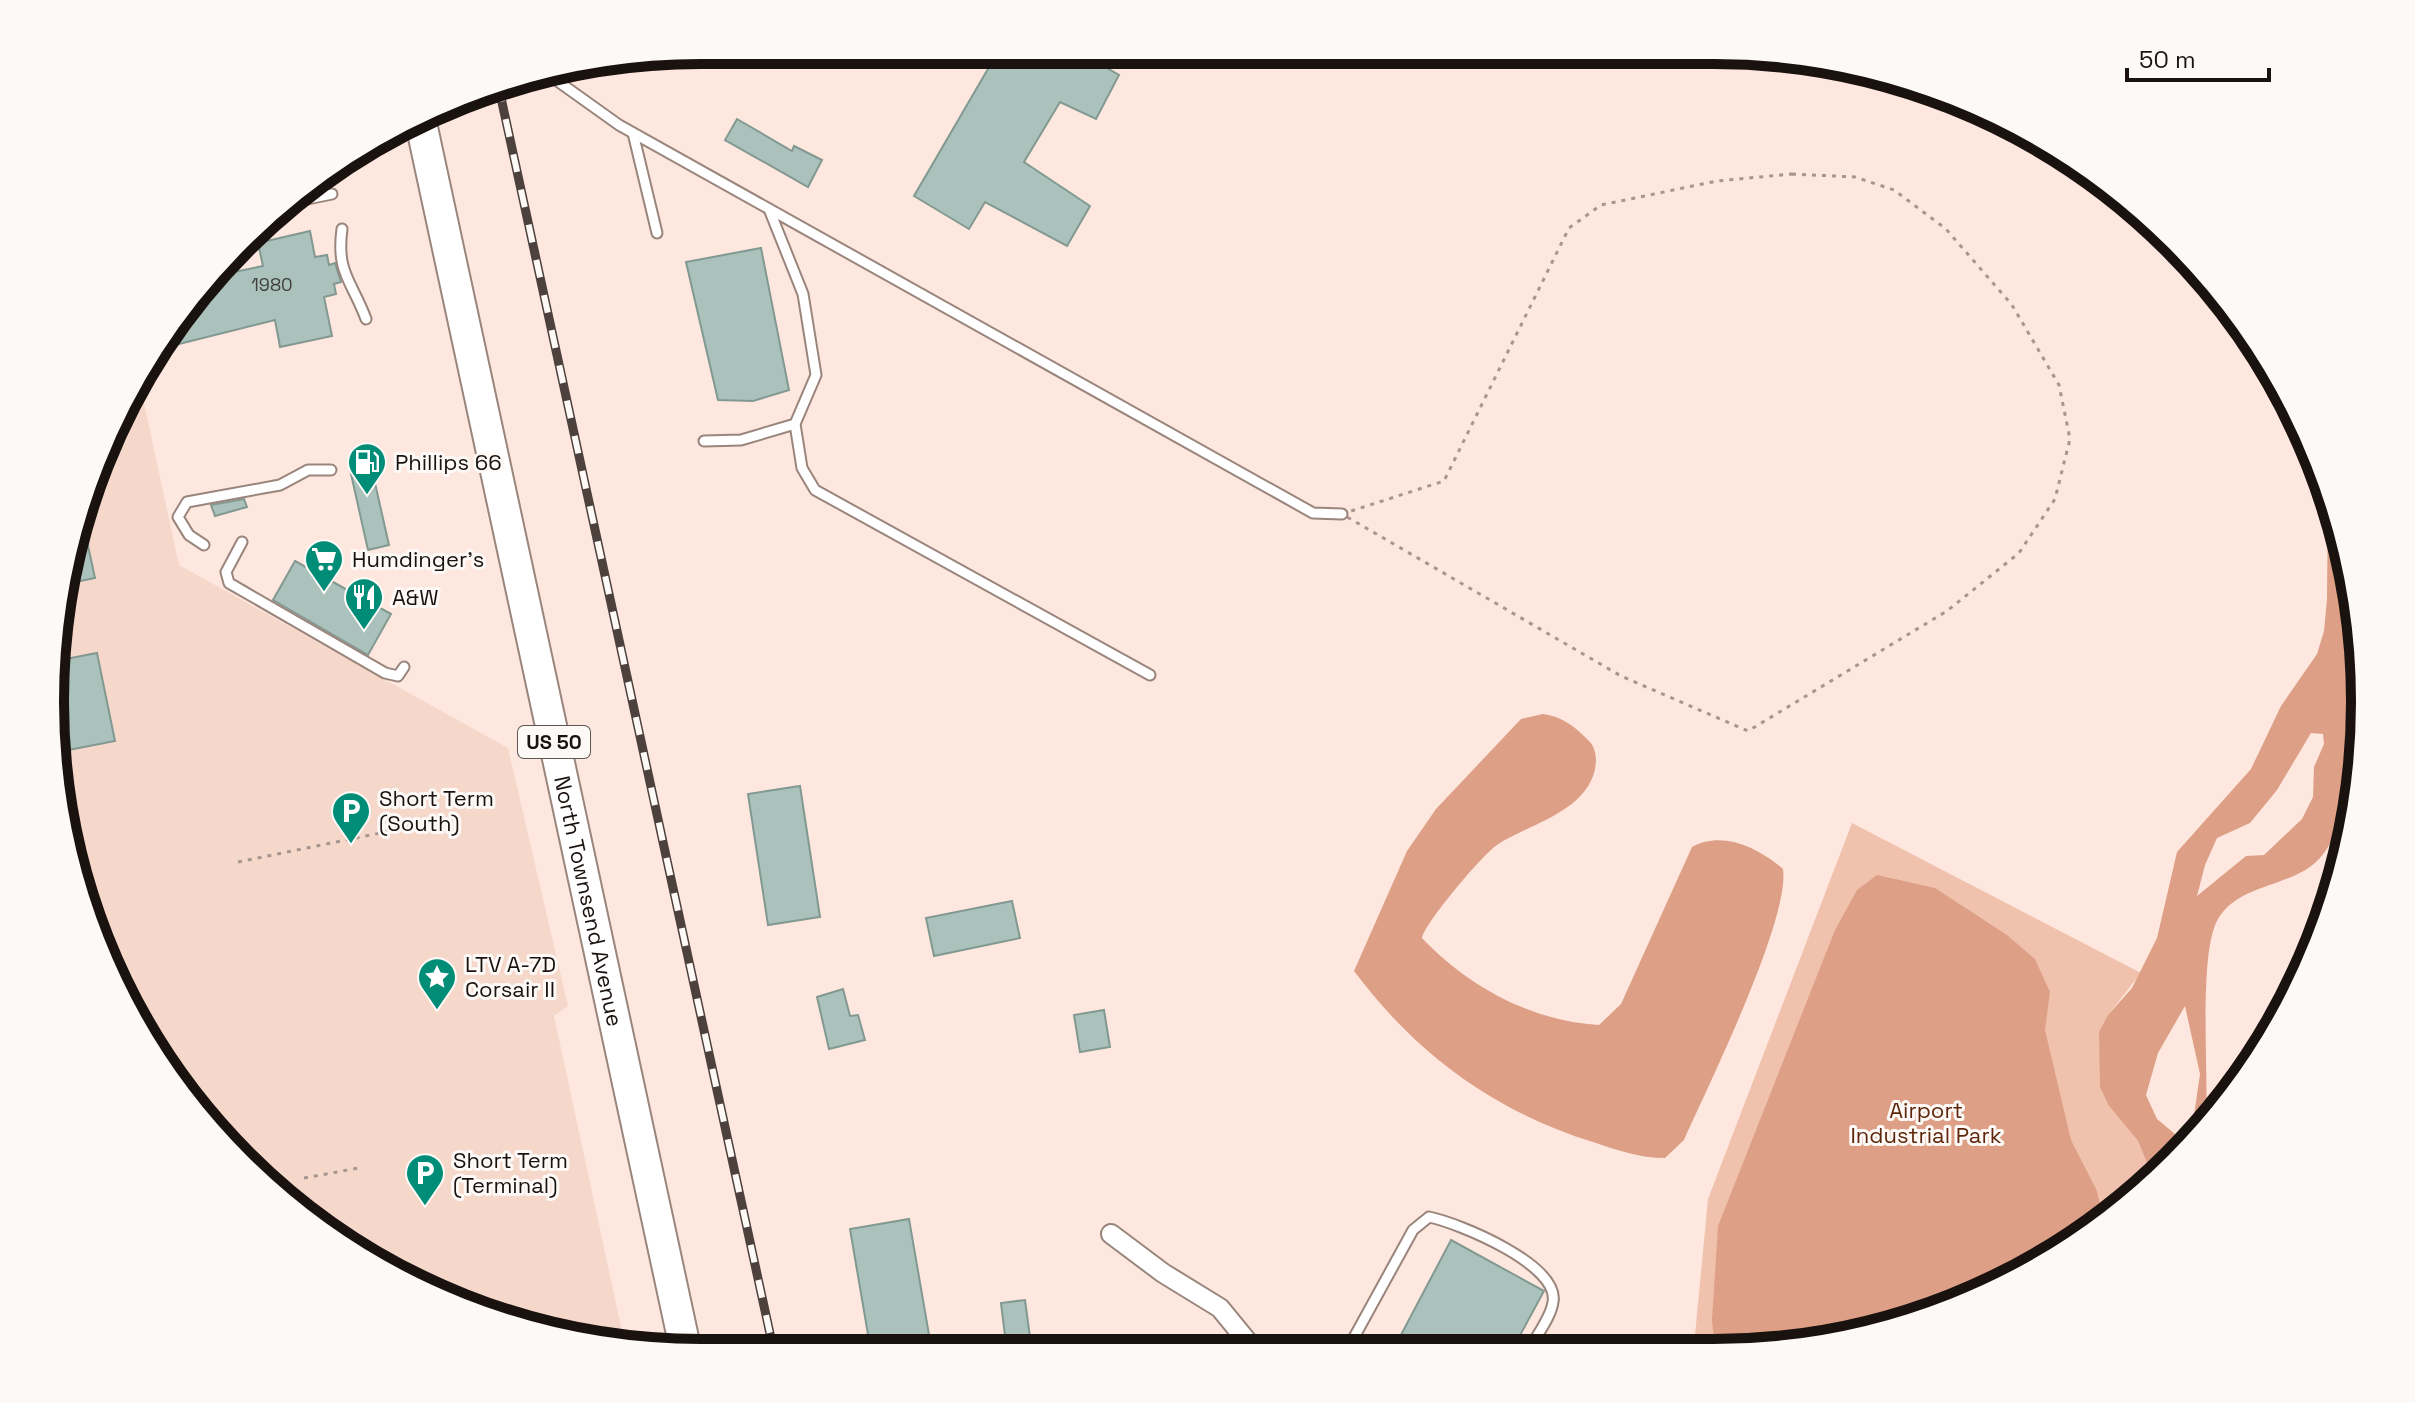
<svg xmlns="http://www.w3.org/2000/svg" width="2415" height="1403" font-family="'Space Grotesk',sans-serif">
	<rect width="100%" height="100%" fill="#fee7de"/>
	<!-- built -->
	<path fill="#f6d8cb" d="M 140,384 L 179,565 L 508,748 L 568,1006 L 554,1016 L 625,1345 L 492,1318 L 340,1243 L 185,1098 L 85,911 L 50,702 L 72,532 Z"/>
	<!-- green -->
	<path fill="#f0c2ae" d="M 1852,823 L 2141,973 L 2108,1015 L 2109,1106 L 2138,1141 L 2153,1178 C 2119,1205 2075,1246 2037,1266 C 1935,1322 1816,1352 1700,1352 L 1695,1335 L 1708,1199 Z"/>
	<!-- water -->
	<g fill="#dda086" fill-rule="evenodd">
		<path d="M 2328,494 C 2349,561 2366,631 2365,702 C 2364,730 2354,758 2348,785 C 2343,810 2336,844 2316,862 C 2289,887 2239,884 2218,919 C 2198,953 2209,1077 2206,1123 L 2190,1143 L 2200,1074 L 2185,1006 L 2158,1053 L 2146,1095 L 2157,1119 L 2181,1139 L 2183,1152 L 2153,1178 L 2138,1141 L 2109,1106 L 2100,1087 L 2099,1032 L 2108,1015 L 2132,988 L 2157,938 L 2177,852 L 2251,769 L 2281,706 L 2317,654 L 2324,631 L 2327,599 ZM 2311,733 L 2323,734 L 2324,744 L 2314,767 L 2313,797 L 2302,819 L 2264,855 L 2246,856 L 2197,896 L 2205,865 L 2217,838 L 2250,823 L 2277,790 Z"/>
		<path d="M 1543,714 C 1561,716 1576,727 1589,741 C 1596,748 1597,759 1595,769 C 1586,812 1529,824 1497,845 C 1482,855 1425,923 1422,938 C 1469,987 1531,1021 1599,1025 L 1621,1004 L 1692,847 C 1722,830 1759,848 1783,869 C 1790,920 1708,1086 1684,1140 L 1665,1158 C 1639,1158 1617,1150 1593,1142 C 1494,1111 1417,1055 1354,971 L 1407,851 L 1436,809 L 1521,719 Z"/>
		<path d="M 1877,875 L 1935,888 L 2007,935 L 2035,959 L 2050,992 L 2045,1030 L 2071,1140 L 2097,1191 L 2103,1217 C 2082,1233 2061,1253 2039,1266 C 1950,1317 1817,1352 1715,1352 L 1712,1320 L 1718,1226 L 1835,930 L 1857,890 Z"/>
	</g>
	<!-- building -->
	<g fill="#aac2bb" stroke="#829992" stroke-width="2">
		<path d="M 999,50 L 1075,50 L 1119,75 L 1096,119 L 1060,102 L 1024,162 L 1090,206 L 1067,246 L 985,202 L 969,229 L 914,196 Z"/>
		<path d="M 737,119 L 792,151 L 794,146 L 822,160 L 808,187 L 725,140 Z"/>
		<path d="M 310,231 L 315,257 L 327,255 L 329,265 L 335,263 L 341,282 L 334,284 L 336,294 L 324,297 L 332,336 L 280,347 L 275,320 L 155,350 L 160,339 L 220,275 L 263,266 L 258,243 Z"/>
		<path d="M 761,248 L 789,390 L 753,401 L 718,400 L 686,262 Z"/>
		<path d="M 370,461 L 389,545 L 368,550 L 349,465 Z"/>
		<path d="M 244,499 L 247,507 L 215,516 L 211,505 Z"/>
		<path d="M 81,513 L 95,578 L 66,584 L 72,532 Z"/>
		<path d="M 295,561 L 391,614 L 368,655 L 273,600 Z"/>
		<path d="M 97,653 L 115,741 L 58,752 L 50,702 L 55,661 Z"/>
		<path d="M 800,786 L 820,917 L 768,925 L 748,794 Z"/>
		<path d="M 1012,901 L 1020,938 L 934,956 L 926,918 Z"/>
		<path d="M 843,989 L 850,1016 L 858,1015 L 865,1040 L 829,1049 L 817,997 Z"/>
		<path d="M 1104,1010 L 1110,1047 L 1080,1052 L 1074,1015 Z"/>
		<path d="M 909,1219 L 932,1352 L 871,1352 L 850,1229 Z"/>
		<path d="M 1451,1240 L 1544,1291 L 1511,1352 L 1392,1352 Z"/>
		<path d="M 1025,1300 L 1032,1352 L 1007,1352 L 1001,1303 Z"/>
	</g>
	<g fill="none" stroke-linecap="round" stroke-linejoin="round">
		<!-- service casing -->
		<g stroke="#99857c" stroke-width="13">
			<g id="service">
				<path d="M 549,75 L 619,125 L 1313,513 L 1342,514"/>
				<path d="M 633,133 L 657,233"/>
				<path d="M 288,203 L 332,194"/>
				<path d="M 769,209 L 803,294 L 816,375 L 795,424 L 802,468 L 815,490 L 1150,675"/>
				<path d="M 342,229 C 336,273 352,281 366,319"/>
				<path d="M 148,365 L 152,368"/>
				<path d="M 704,441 L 741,440 L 795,424"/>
				<path d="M 242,542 L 226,572 L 229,583 L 385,673 L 398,676 L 404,667"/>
				<path d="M 204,545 L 189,535 L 178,517 L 187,502 L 280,485 L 308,470 L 331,470"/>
				<path d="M 1346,1352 L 1413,1230 L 1429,1217 C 1459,1223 1560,1265 1553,1302 C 1551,1318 1535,1337 1528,1352"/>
			</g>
		</g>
		<!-- minor casing -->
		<g stroke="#99857c" stroke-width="22">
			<path id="minor" d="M 1111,1234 L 1163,1273 L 1220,1308 L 1256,1352"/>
		</g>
		<!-- trunk casing -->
		<g stroke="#99857c" stroke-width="34">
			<g id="trunk">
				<path id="s1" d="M 421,123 L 686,1352"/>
			</g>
		</g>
		<!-- path -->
		<g stroke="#a7968f" stroke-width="3" stroke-dasharray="4 6" stroke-linecap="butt">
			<path d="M 1792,174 L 1855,177 L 1894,190 L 1946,229 L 2012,305 L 2059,385 L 2070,439 L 2055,499 L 2019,553 L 1947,611 L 1748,731 L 1621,676 L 1342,514 L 1444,481 L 1569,228 L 1601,205 L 1717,181 Z"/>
			<path d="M 238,862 L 415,826"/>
			<path d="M 304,1178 L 359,1168"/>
		</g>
		<!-- service -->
		<use href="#service" stroke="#fff" stroke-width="9"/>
		<!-- minor -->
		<use href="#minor" stroke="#fff" stroke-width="18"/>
		<!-- trunk -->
		<use href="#trunk" stroke="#fff" stroke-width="30"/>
		<!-- rail casing -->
		<g stroke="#4c413c" stroke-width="9">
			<path id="rail" d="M 498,84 L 774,1352"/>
		</g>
		<!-- rail -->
		<use href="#rail" stroke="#fdf9f7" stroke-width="6" stroke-dasharray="18" stroke-linecap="butt"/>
	</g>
	<!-- icons -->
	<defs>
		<g id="fuel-pin" transform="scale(2)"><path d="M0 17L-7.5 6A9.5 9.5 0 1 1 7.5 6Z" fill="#008d77" stroke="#fdf9f7"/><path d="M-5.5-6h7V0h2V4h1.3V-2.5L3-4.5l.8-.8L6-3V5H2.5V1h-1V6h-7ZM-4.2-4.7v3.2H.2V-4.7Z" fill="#fff"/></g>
		<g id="supermarket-pin" transform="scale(2)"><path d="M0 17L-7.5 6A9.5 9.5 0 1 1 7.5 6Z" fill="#008d77" stroke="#fdf9f7"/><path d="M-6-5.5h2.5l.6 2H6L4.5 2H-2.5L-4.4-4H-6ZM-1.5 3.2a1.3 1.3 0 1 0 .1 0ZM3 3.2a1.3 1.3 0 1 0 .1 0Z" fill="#fff"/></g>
		<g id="restaurant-pin" transform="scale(2)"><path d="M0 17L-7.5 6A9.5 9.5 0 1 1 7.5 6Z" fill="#008d77" stroke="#fdf9f7"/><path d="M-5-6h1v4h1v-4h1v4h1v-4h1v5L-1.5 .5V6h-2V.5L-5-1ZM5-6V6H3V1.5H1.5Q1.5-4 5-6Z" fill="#fff"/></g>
		<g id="parking-pin" transform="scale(2)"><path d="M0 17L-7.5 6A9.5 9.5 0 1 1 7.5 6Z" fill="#008d77" stroke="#fdf9f7"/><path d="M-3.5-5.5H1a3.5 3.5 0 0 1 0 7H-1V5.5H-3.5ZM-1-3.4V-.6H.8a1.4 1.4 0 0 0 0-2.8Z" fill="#fff"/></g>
		<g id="sight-pin" transform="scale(2)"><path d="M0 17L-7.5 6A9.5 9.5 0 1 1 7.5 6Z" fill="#008d77" stroke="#fdf9f7"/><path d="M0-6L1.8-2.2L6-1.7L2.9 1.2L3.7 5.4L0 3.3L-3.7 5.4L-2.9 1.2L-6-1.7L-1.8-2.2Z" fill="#fff"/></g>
	</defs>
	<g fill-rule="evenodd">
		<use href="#fuel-pin" x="367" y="462"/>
		<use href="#supermarket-pin" x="324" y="559"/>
		<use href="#restaurant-pin" x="364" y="597"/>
		<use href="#parking-pin" x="351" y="811"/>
		<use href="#sight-pin" x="437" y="977"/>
		<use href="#parking-pin" x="425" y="1173"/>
	</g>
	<g text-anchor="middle" stroke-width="6" stroke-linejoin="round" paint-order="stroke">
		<!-- number labels -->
		<g font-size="18" fill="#3e3e3a">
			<text x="272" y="291">1980</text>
		</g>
		<!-- shield labels -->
		<rect fill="#fdf9f7" stroke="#5e5755" stroke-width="2" x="518" y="726" width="72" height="32" rx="6"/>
		<g font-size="20" font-weight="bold" fill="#1a120f">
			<text x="554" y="749">US 50</text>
		</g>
		<!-- poi labels -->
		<g font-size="22" fill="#1a120f" stroke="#fdf9f7" text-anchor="start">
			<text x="395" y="470">Phillips 66</text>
			<text x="352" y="567">Humdinger's</text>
			<text x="392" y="605">A&amp;W</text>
			<text x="379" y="806">Short Term<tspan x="379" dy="25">(South)</tspan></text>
			<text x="465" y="972">LTV A-7D<tspan x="465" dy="25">Corsair II</tspan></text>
			<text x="453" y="1168">Short Term<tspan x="453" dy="25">(Terminal)</tspan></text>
		</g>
		<!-- street labels -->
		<g font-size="22" fill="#1a120f" stroke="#fdf9f7">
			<text dy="8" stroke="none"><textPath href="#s1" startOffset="796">North Townsend Avenue</textPath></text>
		</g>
		<!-- park labels -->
		<g font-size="22" fill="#5e270b" stroke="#fdf9f7">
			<text x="1926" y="1118">Airport<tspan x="1926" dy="25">Industrial Park</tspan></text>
		</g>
	</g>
	<!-- crop -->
	<path d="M0 0H2415V1403H0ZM701 64H1714A637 637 0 0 1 2351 701V702A637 637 0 0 1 1714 1339H701A637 637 0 0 1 64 702V701A637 637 0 0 1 701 64Z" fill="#fdf9f7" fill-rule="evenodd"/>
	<path fill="none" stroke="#1a120f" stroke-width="10" d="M701 64H1714A637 637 0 0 1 2351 701V702A637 637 0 0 1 1714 1339H701A637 637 0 0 1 64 702V701A637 637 0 0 1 701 64Z"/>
	<!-- scale -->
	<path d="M2127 68v12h142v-12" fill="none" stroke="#1a120f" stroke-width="4"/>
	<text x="2139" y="68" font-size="24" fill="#1a120f" stroke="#fdf9f7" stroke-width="6" paint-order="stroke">50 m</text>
</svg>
